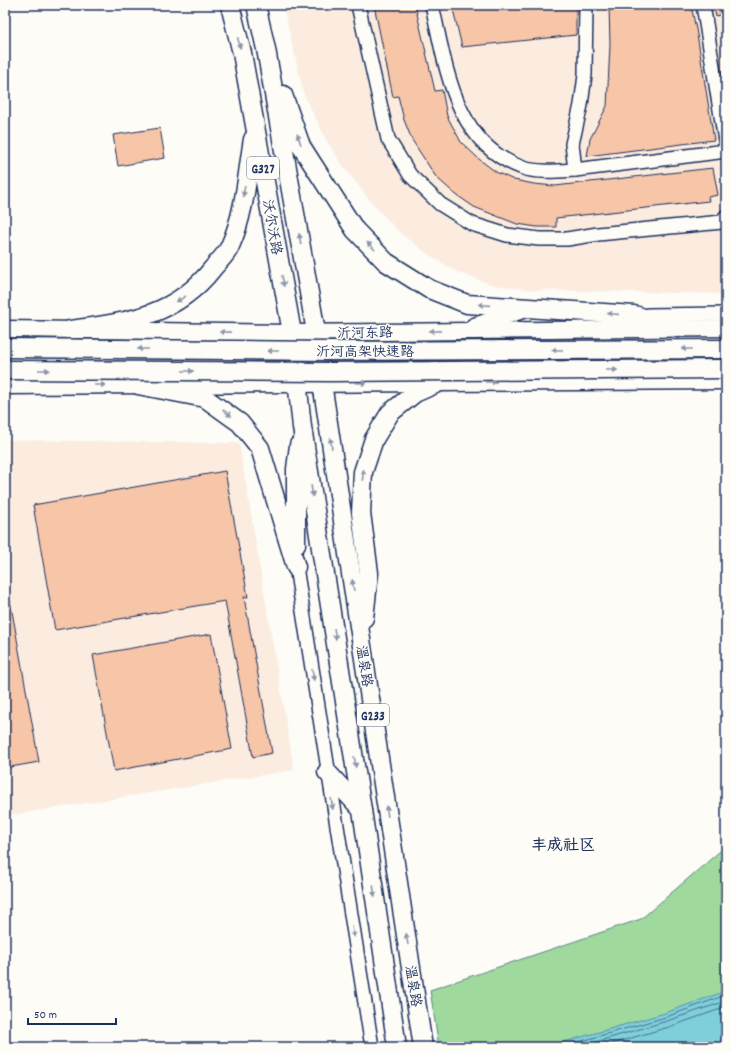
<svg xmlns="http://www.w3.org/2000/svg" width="731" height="1052" font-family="Dekko,'LXGW WenKai TC',sans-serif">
	<rect width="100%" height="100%" fill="#fdfcf7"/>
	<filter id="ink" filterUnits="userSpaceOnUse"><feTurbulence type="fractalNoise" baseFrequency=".025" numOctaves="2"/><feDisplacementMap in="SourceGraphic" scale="8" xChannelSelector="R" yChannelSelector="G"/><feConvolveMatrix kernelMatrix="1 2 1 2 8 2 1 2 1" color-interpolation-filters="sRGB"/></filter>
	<g filter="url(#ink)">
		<!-- built -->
		<g fill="#fbecdf">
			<path d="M 283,5 L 726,5 L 726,294 L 533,290 L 494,285 L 459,273 L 428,254 L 400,233 L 372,203 L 346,170 L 328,143 L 304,95 Z"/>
			<path d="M 5,440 L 239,443 L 294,770 L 5,816 Z"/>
		</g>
		<!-- green -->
		<path fill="#9fd99e" stroke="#5d847e" d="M 726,846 L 726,1047 L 439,1047 L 430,990 L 641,919 Z"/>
		<!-- water -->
		<path fill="#7fcfda" stroke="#578fa8" d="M 726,991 L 726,1045 L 720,1047 L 547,1047 L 665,1013 Z"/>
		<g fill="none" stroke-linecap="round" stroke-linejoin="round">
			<!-- shore -->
			<g stroke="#436f90" stroke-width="1">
				<path d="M 561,1047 L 666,1017 L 726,995"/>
				<path d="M 579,1047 L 667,1021 L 726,1001"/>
				<path d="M 600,1047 L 669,1027 L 726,1007"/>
			</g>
		</g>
		<!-- building -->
		<g fill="#f7c5a7" stroke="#1b2f5e">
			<path d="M 374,5 L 415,5 L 435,91 L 442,90 L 447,116 L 461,142 L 480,160 L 496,172 L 514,180 L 534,184 L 555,186 L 713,168 L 718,195 L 708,197 L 709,201 L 556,218 L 556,227 L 537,227 L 517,224 L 474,207 L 455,194 L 436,177 L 412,140 L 404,120 L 398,96 L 393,97 Z"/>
			<path d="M 452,5 L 576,5 L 576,35 L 462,47 Z"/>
			<path d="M 609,5 L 691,5 L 697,34 L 714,140 L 587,156 L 590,139 L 607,106 L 610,45 Z"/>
			<path d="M 713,5 L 726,5 L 726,13 L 716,16 Z"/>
			<path d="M 160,128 L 165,158 L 118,166 L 113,135 Z"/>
			<path d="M 225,471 L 248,597 L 244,597 L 272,753 L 253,757 L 225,601 L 55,630 L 33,505 Z"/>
			<path d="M 5,600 L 10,600 L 39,762 L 5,768 Z"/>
			<path d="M 211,634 L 232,749 L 114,771 L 93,655 Z"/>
		</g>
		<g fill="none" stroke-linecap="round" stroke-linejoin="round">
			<!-- minor casing -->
			<g stroke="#1b2f5e" stroke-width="16">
				<g id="minor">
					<path d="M 358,5 L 388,139 L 410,175 L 440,204 L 472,224 L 507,235 L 539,239 L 567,239 L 598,234 L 722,222 L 726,216"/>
					<path d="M 432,5 C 446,66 454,144 523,168 C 538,173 559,171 575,170 L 726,151"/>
					<path d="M 703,5 L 726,147"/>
					<path d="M 575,170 L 572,144 L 581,105 L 585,75 L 586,5"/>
					<path d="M 648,315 L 726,314"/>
					<path d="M 296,567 L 372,1047"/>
				</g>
			</g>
			<!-- major casing -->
			<g stroke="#1b2f5e" stroke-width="19">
				<g id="major">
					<path d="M 474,326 L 526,309"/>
					<path d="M 5,329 L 292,333 L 726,328"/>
					<path d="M 5,386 L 726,381"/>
				</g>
			</g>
			<!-- highway casing -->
			<g stroke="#1b2f5e" stroke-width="21">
				<g id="highway">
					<path d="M 230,5 L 242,53 L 292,333 L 302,427 L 362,810 L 397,1047"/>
					<path d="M 256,5 L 266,49 L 316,332 L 322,383 L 423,1047"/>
					<path d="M 283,95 L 301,146 L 355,230 L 386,262 L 429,289 L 467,304 L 634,315 L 678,328"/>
					<path d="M 70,330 C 127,322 175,317 213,268 C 219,261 227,254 230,246 C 245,213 247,175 253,139"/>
					<path d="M 138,385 L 205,398 L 240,423 L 260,448 L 296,567"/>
					<path d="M 296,545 L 296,469 L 299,445"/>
					<path d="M 364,618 L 369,573 L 361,513 L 363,472 L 374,439 L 390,413 L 415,393 L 440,382"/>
					<path d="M 327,772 L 362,810"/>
				</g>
			</g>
			<!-- minor -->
			<use href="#minor" stroke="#fdfcf7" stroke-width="13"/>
			<!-- major -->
			<use href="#major" stroke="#fdfcf7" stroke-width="16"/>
			<!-- highway -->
			<use href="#highway" stroke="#fdfcf7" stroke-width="18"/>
			<!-- highway-bridge casing -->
			<g stroke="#1b2f5e" stroke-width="21" stroke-linecap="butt">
				<g id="highway-bridge">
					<path d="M 5,348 L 331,351 L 726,349"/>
					<path d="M 5,370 L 332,372 L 726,369"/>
				</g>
			</g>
			<!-- highway-bridge -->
			<use href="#highway-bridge" stroke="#fdfcf7" stroke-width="18"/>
		</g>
		<!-- one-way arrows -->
		<defs><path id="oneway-solid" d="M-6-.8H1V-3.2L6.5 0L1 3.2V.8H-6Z"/></defs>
		<g fill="#8c96aa">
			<use href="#oneway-solid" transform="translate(239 43) rotate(76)"/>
			<use href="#oneway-solid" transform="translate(299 139) rotate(-110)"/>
			<use href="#oneway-solid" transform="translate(244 191) rotate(99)"/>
			<use href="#oneway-solid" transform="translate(300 239) rotate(-100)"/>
			<use href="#oneway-solid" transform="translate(371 246) rotate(-135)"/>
			<use href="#oneway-solid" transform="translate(283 281) rotate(80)"/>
			<use href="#oneway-solid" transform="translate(181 299) rotate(149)"/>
			<use href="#oneway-solid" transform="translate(484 305) rotate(-176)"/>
			<use href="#oneway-solid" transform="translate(613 314) rotate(-176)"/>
			<use href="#oneway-solid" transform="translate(435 331) rotate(179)"/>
			<use href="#oneway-solid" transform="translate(225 332) rotate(-179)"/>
			<use href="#oneway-solid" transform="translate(143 349) rotate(-180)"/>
			<use href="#oneway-solid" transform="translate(687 349) rotate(180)"/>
			<use href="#oneway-solid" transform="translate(557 350) rotate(180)"/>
			<use href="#oneway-solid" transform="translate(273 351) rotate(-180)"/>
			<use href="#oneway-solid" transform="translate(44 370)"/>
			<use href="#oneway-solid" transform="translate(612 370)"/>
			<use href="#oneway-solid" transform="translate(188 371)"/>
			<use href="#oneway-solid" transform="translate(491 382)"/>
			<use href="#oneway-solid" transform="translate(361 383)"/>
			<use href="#oneway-solid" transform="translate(100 385)"/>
			<use href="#oneway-solid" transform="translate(227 413) rotate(36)"/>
			<use href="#oneway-solid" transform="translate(331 443) rotate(-99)"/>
			<use href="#oneway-solid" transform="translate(363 475) rotate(-83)"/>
			<use href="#oneway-solid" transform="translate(312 491) rotate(81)"/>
			<use href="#oneway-solid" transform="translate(353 585) rotate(-99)"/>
			<use href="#oneway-solid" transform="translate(335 634) rotate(81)"/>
			<use href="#oneway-solid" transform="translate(313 675) rotate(81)"/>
			<use href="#oneway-solid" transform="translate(355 762) rotate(81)"/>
			<use href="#oneway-solid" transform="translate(332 804) rotate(81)"/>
			<use href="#oneway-solid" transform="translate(387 811) rotate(-99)"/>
			<use href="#oneway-solid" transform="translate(374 891) rotate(82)"/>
			<use href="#oneway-solid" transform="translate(353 932) rotate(81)"/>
			<use href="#oneway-solid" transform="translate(407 939) rotate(-99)"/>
		</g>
	</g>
	<g text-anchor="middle" stroke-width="3" stroke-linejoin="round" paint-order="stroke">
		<!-- shield labels -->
		<g fill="#fdfcf7" stroke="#5f6c8c" stroke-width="1">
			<rect x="247" y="157" width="32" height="22" rx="3"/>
			<rect x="357" y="704" width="32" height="22" rx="3"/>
		</g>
		<g font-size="13" font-weight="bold" fill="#1b2f5e">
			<text x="263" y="173">G327</text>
			<text x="373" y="720">G233</text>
		</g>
		<!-- street labels -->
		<g font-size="14" fill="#1b2f5e" stroke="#fdfcf7">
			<text transform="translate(273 227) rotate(80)" y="5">沃尔沃路</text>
			<text transform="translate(365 332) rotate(-1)" y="5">沂河东路</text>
			<text x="365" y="356">沂河高架快速路</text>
			<text transform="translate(365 666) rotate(81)" y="5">温泉路</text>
			<text transform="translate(414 986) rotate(81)" y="5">温泉路</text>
		</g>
		<!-- quarter labels -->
		<g font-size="16" font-weight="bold" fill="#1b2f5e" stroke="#fdfcf7">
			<text x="563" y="850">丰成社区</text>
		</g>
	</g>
	<!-- margin -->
	<rect width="731" height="1052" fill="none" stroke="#fdfcf7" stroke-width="20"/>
	<rect x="10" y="10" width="711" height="1032" fill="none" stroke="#1b2f5e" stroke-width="1.5" filter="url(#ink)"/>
	<!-- scale -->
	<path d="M28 1018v6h88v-6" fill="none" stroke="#1b2f5e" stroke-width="2"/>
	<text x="34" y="1018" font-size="12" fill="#1b2f5e" stroke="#fdfcf7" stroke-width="3" paint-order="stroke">50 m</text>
</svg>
